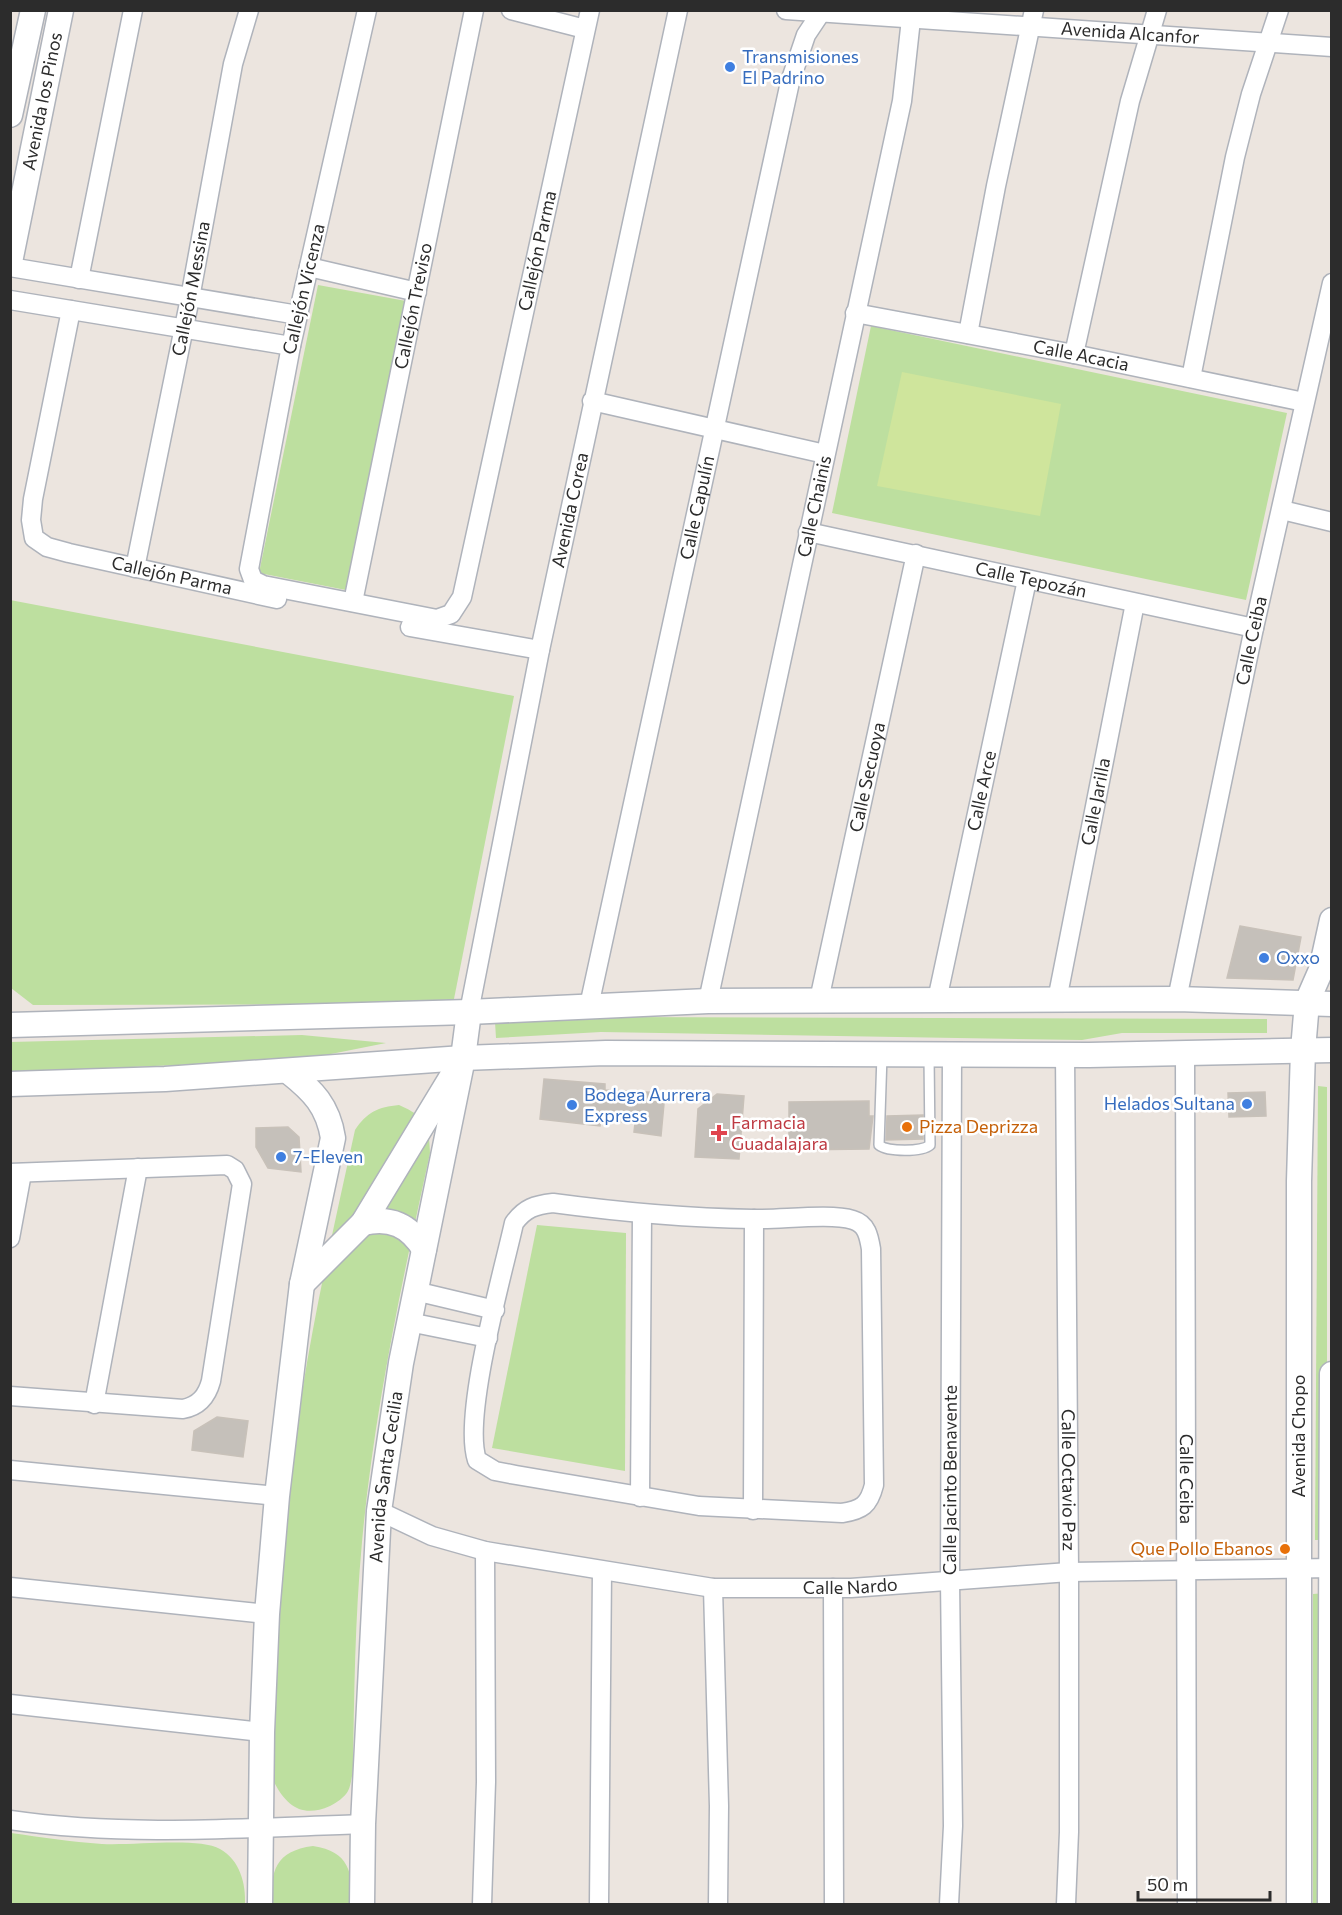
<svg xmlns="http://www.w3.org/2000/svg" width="1342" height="1915" font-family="Commissioner,sans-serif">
	<rect width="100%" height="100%" fill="#ece5df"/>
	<!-- green -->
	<g fill="#bddf9f">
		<path d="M 318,285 L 406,301 L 346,590 L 259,573 Z"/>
		<path d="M 871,326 L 1287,413 L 1246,600 L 832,513 Z"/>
		<path d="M 10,600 L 514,696 L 453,1004 L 33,1005 L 11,988 Z"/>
		<path d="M 614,1017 L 1267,1019 L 1267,1033 L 1122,1033 L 1082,1040 L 601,1032 L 496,1038 L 495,1022 Z"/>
		<path d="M 302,1035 L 386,1043 L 301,1060 L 11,1072 L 10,1042 Z"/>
		<path d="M 1318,1086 L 1327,1087 L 1327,1540 L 1315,1540 Z"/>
		<path d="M 399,1105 C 426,1117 429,1124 430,1153 C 402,1282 374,1411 362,1542 C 355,1618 354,1695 353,1773 C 351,1778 351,1786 348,1791 C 345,1797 336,1803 330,1806 C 303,1818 287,1807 274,1782 C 275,1652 281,1521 302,1393 C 316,1304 336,1217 355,1130 C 367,1112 378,1107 399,1105 Z"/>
		<path d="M 537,1225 L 626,1233 L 625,1471 L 492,1448 Z"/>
		<path d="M 1326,1593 L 1326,1904 L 1313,1904 L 1313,1594 Z"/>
		<path d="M 11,1833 C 41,1837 71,1842 102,1844 C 131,1846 199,1837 220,1849 C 240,1860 246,1884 245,1904 L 11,1904 Z"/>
		<path d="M 313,1846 C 350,1852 351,1871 354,1904 L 271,1904 C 271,1871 275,1851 313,1846 Z"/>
	</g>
	<!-- pitch -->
	<path fill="#cfe59c" d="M 902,372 L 1061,404 L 1040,516 L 877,486 Z"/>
	<!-- building -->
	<g fill="#c5c0ba" stroke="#c8c1b9" stroke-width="1.5">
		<path d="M 1240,926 L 1301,937 L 1293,980 L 1227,978 Z"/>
		<path d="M 544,1079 L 605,1084 L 605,1090 L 665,1093 L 661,1136 L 634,1132 L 635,1123 L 601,1120 L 600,1126 L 540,1119 Z"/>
		<path d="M 1265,1092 L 1266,1116 L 1229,1117 L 1228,1093 Z"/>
		<path d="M 717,1094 L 744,1096 L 739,1159 L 695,1157 L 698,1109 Z"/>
		<path d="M 869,1101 L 869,1116 L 873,1116 L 869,1149 L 789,1150 L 789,1102 Z"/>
		<path d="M 923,1115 L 923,1139 L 886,1140 L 887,1116 Z"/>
		<path d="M 288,1127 L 299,1137 L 301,1172 L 268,1168 L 256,1147 L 256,1128 Z"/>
		<path d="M 217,1417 L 248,1421 L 243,1457 L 192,1450 L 194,1431 Z"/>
	</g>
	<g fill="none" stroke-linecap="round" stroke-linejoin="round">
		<!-- service casing -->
		<g stroke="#afb3bb" stroke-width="12">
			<path id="service" d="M 882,1055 L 879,1145 C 888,1152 922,1152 930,1145 L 929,1056"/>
		</g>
		<!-- minor casing -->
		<g stroke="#afb3bb" stroke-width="21">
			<g id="minor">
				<path id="s1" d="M 367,10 L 291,346 L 249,569 L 253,580 L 263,585 L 437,619 L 451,614 L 462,597 L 590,10"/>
				<path d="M 511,10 L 585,29"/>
				<path id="s2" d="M 786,10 L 1332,47"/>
				<path d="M 10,267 L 298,315"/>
				<path d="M 309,267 L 417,292"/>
				<path d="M 79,279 L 133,10"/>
				<path d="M 10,300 L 291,346"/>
				<path id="s3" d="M 71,310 L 33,499 L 31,520 L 34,538 L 47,547 L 69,553 L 277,599"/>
				<path id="s4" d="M 855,313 L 1074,354 L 1304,402"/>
				<path d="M 968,334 L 996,186 L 1034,10"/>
				<path d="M 1074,354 L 1130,101 L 1157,10"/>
				<path d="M 1191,378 L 1235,157 L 1251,94 L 1279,10"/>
				<path d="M 592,401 L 825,454"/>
				<path d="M 1282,510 L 1332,522"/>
				<path id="s5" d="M 808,532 L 1254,628"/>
				<path id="s6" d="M 135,568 L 190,298 L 233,64 L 249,10"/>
				<path id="s7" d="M 353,602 L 474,10"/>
				<path d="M 410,627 L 540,650"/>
				<path id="s8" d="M 1177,999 L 1254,628 L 1332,283"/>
				<path id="s9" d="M 819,1000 L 916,554"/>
				<path id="s10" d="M 937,1000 L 1027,580"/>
				<path id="s11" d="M 1057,1000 L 1135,603"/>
				<path id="s12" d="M 708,1001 L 902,101 L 912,10"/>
				<path id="s13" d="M 589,1006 L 790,82 L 806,35 L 820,14"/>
				<path id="s14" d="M 469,1012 L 540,650 L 678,10"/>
				<path id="s15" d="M 1185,1053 L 1187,1904"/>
				<path id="s16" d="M 1065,1054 L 1069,1572 L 1069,1832 L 1066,1904"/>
				<path d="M 10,1173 L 227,1165 L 235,1170 L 242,1184 L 211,1381 C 207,1396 199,1406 183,1409 L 10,1396"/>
				<path d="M 553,1203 C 620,1212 686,1218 753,1219 C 780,1220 830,1213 853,1220 C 867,1224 869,1237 871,1249 L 874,1485 C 869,1505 862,1510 842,1513 L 699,1506 L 516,1475 L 495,1471 L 477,1460 C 462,1416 503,1273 514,1223 C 525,1208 535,1205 553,1203 Z"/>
				<path d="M 10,1238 L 22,1173"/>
				<path d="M 415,1291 L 495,1310"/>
				<path d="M 409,1322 L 488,1338"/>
				<path d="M 94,1404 L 138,1168"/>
				<path d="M 10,1470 L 277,1496"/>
				<path d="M 640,1497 L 642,1214"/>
				<path d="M 753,1510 L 754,1219"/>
				<path id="s17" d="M 379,1511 L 432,1536 L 485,1551 L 713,1588 L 851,1588 L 1069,1572 L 1332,1568"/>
				<path d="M 10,1587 L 267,1614"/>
				<path d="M 713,1588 L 719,1806 L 718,1904"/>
				<path d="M 833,1588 L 834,1904"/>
				<path d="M 10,1704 L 262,1732"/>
				<path d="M 10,1820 C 128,1837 245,1828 363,1824"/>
				<path d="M 482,1904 L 486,1782 L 485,1551"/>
				<path d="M 599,1904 L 602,1571"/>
				<path id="s18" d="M 949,1904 L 953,1826 L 950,1580 L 952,1053"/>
			</g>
		</g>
		<!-- tertiary casing -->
		<g stroke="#afb3bb" stroke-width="27">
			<g id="tertiary">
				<path d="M 10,115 L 33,10"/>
				<path id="s19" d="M 10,262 L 61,10"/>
				<path d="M 10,1025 L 469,1012 L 708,1001 L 1177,999 L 1332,1004"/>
				<path d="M 10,1084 L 165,1079 L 463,1058 L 606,1053 L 1089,1055 L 1332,1050"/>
				<path d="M 363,1223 C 391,1217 409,1225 424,1249"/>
				<path d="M 302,1284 L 363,1223 L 463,1058 L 469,1012"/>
				<path d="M 260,1904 L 262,1732 L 267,1614 L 277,1496 L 302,1284 L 333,1138 C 328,1106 313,1091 289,1072"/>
				<path id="s20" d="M 362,1904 L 363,1824 L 379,1511 L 401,1363 L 463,1058"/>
				<path d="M 1299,1904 L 1299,1181 L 1303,1050 L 1307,1002 L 1321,970 L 1332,920"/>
				<path d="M 1330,1904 L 1332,1374"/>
			</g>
		</g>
		<!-- service -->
		<use href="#service" stroke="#fff" stroke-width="9"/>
		<!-- minor -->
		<use href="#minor" stroke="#fff" stroke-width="18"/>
		<!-- tertiary -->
		<use href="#tertiary" stroke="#fff" stroke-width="24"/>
	</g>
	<!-- markers -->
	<g fill="#3f7fe0" stroke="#fff" stroke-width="2">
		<circle cx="730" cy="67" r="6"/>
		<circle cx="1264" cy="958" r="6"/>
		<circle cx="1247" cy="1104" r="6"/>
		<circle cx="572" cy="1105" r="6"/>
		<circle cx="281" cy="1157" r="6"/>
	</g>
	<g fill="#e8710a" stroke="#fff" stroke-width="2">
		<circle cx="907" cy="1127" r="6"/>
		<circle cx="1285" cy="1549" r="6"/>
	</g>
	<path fill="#e0444e" stroke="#fff" stroke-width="2" d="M716 1124h6v6h6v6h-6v6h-6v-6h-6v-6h6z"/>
	<g text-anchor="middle" stroke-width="5" stroke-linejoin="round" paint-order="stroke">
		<!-- street labels -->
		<g font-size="18" fill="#2c2c2c" stroke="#fff">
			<text dy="6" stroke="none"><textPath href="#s2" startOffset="345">Avenida Alcanfor</textPath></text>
			<text dy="6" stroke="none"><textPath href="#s19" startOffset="164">Avenida los Pinos</textPath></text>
			<text dy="6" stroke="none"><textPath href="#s1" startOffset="1161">Callejón Parma</textPath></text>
			<text dy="6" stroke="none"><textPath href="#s6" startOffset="285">Callejón Messina</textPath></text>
			<text transform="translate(304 289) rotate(-77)" y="6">Callejón Vicenza</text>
			<text dy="6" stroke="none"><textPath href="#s7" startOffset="302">Callejón Treviso</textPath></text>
			<text dy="6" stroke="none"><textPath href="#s4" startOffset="230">Calle Acacia</textPath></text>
			<text dy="6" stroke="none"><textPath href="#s12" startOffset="506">Calle Chainis</textPath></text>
			<text dy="6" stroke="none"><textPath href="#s13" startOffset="510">Calle Capulín</textPath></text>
			<text dy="6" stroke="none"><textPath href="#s14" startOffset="512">Avenida Corea</textPath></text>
			<text dy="6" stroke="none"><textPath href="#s3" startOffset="376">Callejón Parma</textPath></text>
			<text dy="6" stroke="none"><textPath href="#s5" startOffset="228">Calle Tepozán</textPath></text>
			<text dy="6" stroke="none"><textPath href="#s8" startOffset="366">Calle Ceiba</textPath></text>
			<text dy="6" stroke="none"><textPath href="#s9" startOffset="228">Calle Secuoya</textPath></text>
			<text dy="6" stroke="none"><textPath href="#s10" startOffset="214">Calle Arce</textPath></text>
			<text dy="6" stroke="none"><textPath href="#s11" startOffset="202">Calle Jarilla</textPath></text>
			<text transform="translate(1299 1436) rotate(-90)" y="6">Avenida Chopo</text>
			<text dy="6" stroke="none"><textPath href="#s20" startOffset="428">Avenida Santa Cecilia</textPath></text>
			<text dy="6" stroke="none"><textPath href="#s18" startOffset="424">Calle Jacinto Benavente</textPath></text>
			<text dy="6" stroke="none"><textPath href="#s16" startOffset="426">Calle Octavio Paz</textPath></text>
			<text dy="6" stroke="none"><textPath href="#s15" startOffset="426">Calle Ceiba</textPath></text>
			<text dy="6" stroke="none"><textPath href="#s17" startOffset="482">Calle Nardo</textPath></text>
		</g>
		<!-- shop labels -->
		<g font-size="18" fill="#366cbe" stroke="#fff" text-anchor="start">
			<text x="742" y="63">Transmisiones<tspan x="742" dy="21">El Padrino</tspan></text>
			<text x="1276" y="964">Oxxo</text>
			<text x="584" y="1101">Bodega Aurrera<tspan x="584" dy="21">Express</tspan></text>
			<text x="1235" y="1110" text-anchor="end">Helados Sultana</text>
			<text x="293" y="1163">7-Eleven</text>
		</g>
		<!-- health labels -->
		<g font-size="18" fill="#be3a42" stroke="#fff" text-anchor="start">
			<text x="731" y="1129">Farmacia<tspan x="731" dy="21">Guadalajara</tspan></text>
		</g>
		<!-- food labels -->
		<g font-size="18" fill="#c56008" stroke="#fff" text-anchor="start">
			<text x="919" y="1133">Pizza Deprizza</text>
			<text x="1273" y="1555" text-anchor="end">Que Pollo Ebanos</text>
		</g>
	</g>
	<!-- border -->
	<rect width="1342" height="1915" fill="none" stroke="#2c2c2c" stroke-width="24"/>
	<!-- scale -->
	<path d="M1138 1891v9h132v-9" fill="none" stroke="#2c2c2c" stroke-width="3"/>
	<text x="1147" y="1891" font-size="18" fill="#2c2c2c" stroke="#ffffff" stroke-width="4.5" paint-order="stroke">50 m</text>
</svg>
